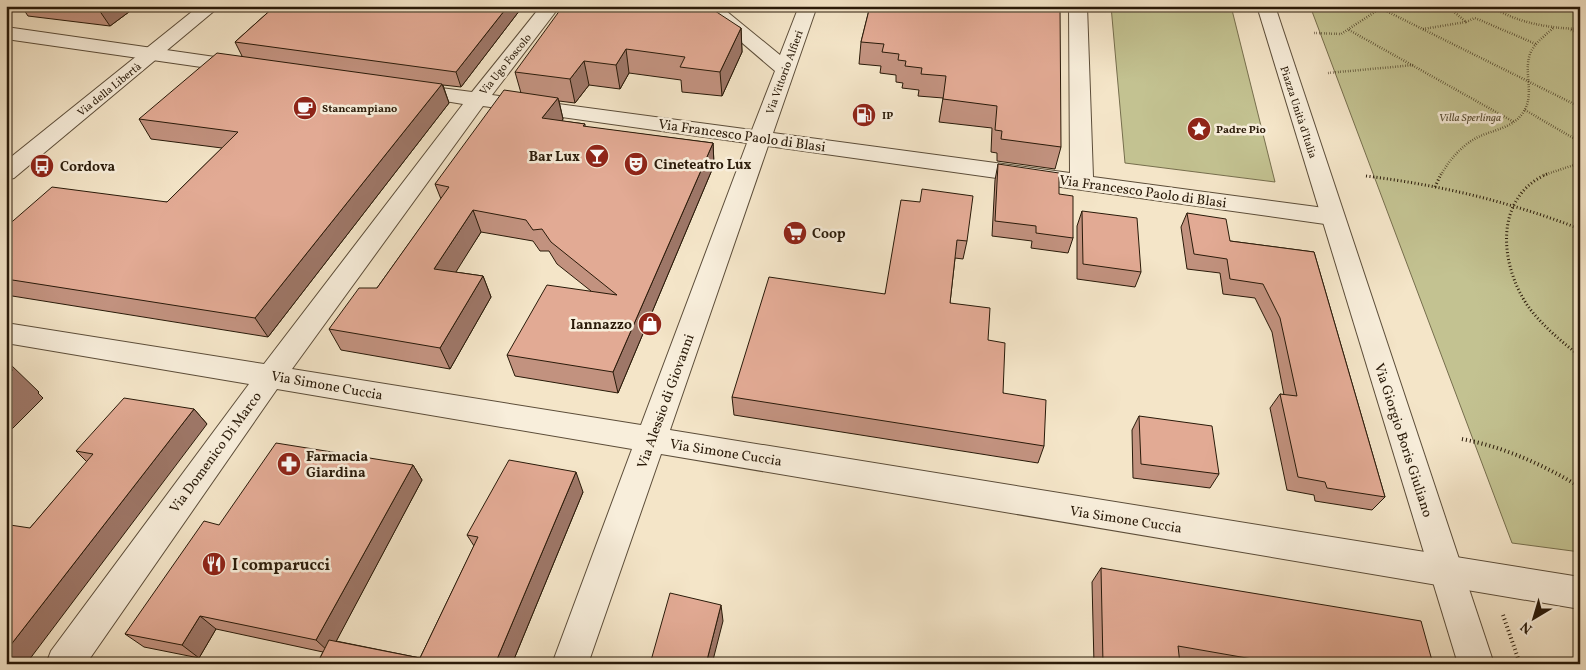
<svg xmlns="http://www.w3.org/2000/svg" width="1586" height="670" font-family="Vollkorn,serif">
	<rect width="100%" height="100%" fill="#f4e5c8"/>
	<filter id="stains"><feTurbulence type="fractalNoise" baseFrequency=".004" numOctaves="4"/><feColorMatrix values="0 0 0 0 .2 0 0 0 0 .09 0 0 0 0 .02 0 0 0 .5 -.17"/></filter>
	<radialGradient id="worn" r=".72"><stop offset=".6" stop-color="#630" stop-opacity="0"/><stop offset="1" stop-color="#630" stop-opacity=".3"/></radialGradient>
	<!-- green -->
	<g fill="#c3c291" stroke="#766e4d">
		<path d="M 1111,6 L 1231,6 L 1275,182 L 1125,163 Z"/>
		<path d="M 1310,6 L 1580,6 L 1580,552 L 1512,543 Z"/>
	</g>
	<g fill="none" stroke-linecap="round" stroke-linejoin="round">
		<!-- minor casing -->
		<g stroke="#5c4d39" stroke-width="2">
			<g id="minor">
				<path d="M 541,6 L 560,6 L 492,95 L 752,130 L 775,71 L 699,6 L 720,6 L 780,55 L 799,6 L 817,6 L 773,133 L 1070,173 L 1069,6 L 1087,6 L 1093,177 L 1332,209 L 1341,211 L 1344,217 L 1341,223 L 1332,225 L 768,146 L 670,430 L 1580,577 L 1580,609 L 661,454 L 588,664 L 552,664 L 632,449 L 277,389 L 86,664 L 46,664 L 51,651 L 249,384 L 6,343 L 6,323 L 264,364 L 463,104 L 403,94 L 400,90 L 403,86 L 410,84 L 472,92 ZM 483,106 L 747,143 L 641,425 L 292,369 Z"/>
				<path d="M 6,27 L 243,61 L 250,63 L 253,67 L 250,71 L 243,73 L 6,39 Z"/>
			</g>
		</g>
		<!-- tertiary casing -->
		<g stroke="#5c4d39" stroke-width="2">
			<g id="tertiary">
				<path d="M 199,6 L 220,6 L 14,178 L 6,180 L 6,161 Z"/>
				<path d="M 1257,6 L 1275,6 L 1494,664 L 1458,664 Z"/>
			</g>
		</g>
		<!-- path-far2 -->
		<g stroke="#291a09" stroke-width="2.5" stroke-dasharray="0.5 2" stroke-linecap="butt">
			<path d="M 1376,6 L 1580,107"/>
			<path d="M 1490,6 C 1518,23 1547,28 1580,29"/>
			<path d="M 1530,6 L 1546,9 L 1554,6"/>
			<path d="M 1561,6 L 1580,12"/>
			<path d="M 1500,11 L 1516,10 L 1524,6"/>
			<path d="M 1466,22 L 1475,18 L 1536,44"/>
			<path d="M 1423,29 L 1466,22 L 1447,6"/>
			<path d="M 1349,30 L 1514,122"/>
			<path d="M 1571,30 L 1580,34"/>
			<path d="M 1314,33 L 1341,34 L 1384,6"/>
			<path d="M 1328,73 L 1414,65"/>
			<path d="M 1525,110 L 1580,142"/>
			<path d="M 1441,175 C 1450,159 1462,145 1478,137 C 1493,130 1512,128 1522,114 C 1536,96 1523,74 1530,54 C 1534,43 1545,36 1553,28"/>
			<path d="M 1544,175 L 1580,163"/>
		</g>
		<!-- path-far1 -->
		<g stroke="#291a09" stroke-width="3" stroke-dasharray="1 2.5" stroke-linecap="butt">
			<path d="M 1547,174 C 1492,198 1500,268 1530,309 C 1544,327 1562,342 1580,356"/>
			<path d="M 1366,176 C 1440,185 1511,202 1580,229"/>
			<path d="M 1435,187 L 1441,174"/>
		</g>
		<!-- path -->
		<g stroke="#291a09" stroke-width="4" stroke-dasharray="1 3" stroke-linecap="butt">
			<path d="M 1462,439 C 1504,447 1544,465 1580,487"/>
			<path d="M 1503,615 L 1520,664"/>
		</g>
		<!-- minor -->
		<use href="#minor" fill="#f8eedb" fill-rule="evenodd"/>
		<!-- tertiary -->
		<use href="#tertiary" fill="#f8eedb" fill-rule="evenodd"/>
	</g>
	<!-- wall -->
	<g fill="#c2927f" stroke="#291a09">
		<path d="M 6,6 L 137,6 L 110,26 L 28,16 L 24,10 L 6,7 Z"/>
		<path d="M 275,6 L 523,6 L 461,87 L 443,85 L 449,103 L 268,337 L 6,295 L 6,227 L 167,202 L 222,148 L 151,139 L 139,119 L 242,56 L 235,42 Z"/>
		<path d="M 870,6 L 1061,147 L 1055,169 L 997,161 L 997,153 L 991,152 L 992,128 L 939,122 L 943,98 L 918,96 L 919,90 L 902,88 L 903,83 L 896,82 L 896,75 L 880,73 L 881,66 L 859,64 L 861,42 Z"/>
		<path d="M 704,9 L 741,28 L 742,52 L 722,96 L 682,92 L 681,80 L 629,73 L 620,89 L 589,85 L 575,103 L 559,101 L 563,119 L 562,121 L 585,124 L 585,127 L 713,143 L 714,165 L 618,393 L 515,376 L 507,355 L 591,291 L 557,264 L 549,251 L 540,251 L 533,241 L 481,232 L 455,272 L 483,276 L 491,297 L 450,369 L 341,350 L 329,329 L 377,288 L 441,199 L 435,184 L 521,93 L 515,72 Z"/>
		<path d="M 998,164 L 1059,194 L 1073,238 L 1068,253 L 1031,248 L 1032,241 L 992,236 L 995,180 Z"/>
		<path d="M 920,202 L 967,241 L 963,259 L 955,258 L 950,303 L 988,340 L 1003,393 L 1044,446 L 1038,463 L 734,415 L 732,397 L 885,294 Z"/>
		<path d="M 1082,211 L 1141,272 L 1135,287 L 1077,279 L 1077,226 Z"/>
		<path d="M 1187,213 L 1230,241 L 1314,252 L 1385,497 L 1372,510 L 1315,501 L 1314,495 L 1287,490 L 1270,408 L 1280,394 L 1284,395 L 1272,332 L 1255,298 L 1223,294 L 1220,273 L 1187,269 L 1181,227 Z"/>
		<path d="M 194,409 L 207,424 L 30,528 L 87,462 L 76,451 Z"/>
		<path d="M 1139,416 L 1219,474 L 1210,488 L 1133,478 L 1132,430 Z"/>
		<path d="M 413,465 L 422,480 L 336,641 L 420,658 L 474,546 L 467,535 L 583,492 L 512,664 L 317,664 L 323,652 L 216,629 L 199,658 L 144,647 L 125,634 L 219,525 Z"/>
		<path d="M 1101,568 L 1433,664 L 1193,664 L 1180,661 L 1180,664 L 1094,664 L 1092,582 Z"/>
	</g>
	<!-- shaded-wall -->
	<g fill="#9e7768" stroke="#291a09">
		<path d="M 105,6 L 137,6 L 110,26 L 99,10 Z"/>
		<path d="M 508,6 L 523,6 L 461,87 L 456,72 Z"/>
		<path d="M 741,28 L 742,52 L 722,96 L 720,72 Z"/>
		<path d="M 626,49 L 629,73 L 620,89 L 616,65 Z"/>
		<path d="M 584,61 L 589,85 L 575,103 L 570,79 Z"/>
		<path d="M 442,84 L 449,103 L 268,337 L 255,318 Z"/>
		<path d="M 558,98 L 563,119 L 547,140 L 542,118 Z"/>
		<path d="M 713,143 L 714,165 L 618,393 L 613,372 Z"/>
		<path d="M 473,210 L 481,232 L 444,291 L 434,269 Z"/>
		<path d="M 483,276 L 491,297 L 450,369 L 440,348 Z"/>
		<path d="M 10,364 L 39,392 L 38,393 L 43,398 L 6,435 L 6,367 Z"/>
		<path d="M 194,409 L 207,424 L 26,664 L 6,664 L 6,651 Z"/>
		<path d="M 413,465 L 422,480 L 330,653 L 316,640 Z"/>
		<path d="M 576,472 L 583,492 L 512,664 L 495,664 Z"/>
		<path d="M 721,605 L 723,621 L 712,664 L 706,664 Z"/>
		<path d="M 200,616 L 216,629 L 199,658 L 182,645 Z"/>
	</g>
	<!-- building -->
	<g fill="#e2aa94" stroke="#291a09">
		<path d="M 69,6 L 105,6 L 99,10 Z"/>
		<path d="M 275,6 L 508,6 L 456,72 L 235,42 Z"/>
		<path d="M 563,6 L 700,6 L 704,9 L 709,7 L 741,28 L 720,72 L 680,67 L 685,57 L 626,49 L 616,65 L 584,61 L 570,79 L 515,72 Z"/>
		<path d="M 870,6 L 1060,6 L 1061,147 L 1001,139 L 1002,131 L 995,130 L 997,106 L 943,99 L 946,76 L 921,74 L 922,68 L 905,66 L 906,61 L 898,60 L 899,54 L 882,52 L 884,44 L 861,42 Z"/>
		<path d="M 217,53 L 442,84 L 255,318 L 6,279 L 6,227 L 52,187 L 167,202 L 238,132 L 139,119 Z"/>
		<path d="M 504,90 L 558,98 L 542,118 L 585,124 L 583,126 L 713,143 L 613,372 L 507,355 L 547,285 L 617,295 L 551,242 L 542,229 L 533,230 L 526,220 L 473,210 L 434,269 L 483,276 L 440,348 L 329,329 L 359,288 L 377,288 L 449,187 L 435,184 Z"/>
		<path d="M 998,164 L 1059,173 L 1059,194 L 1073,196 L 1073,238 L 1036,233 L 1036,226 L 995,221 Z"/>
		<path d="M 922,189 L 973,196 L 967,241 L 957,240 L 950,303 L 990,308 L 988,340 L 1005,343 L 1003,393 L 1046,400 L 1044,446 L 732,397 L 769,277 L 885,294 L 901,200 L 920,202 Z"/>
		<path d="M 1082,211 L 1137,218 L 1141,272 L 1083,264 Z"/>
		<path d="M 1187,213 L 1226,219 L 1230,241 L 1314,252 L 1385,497 L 1327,488 L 1325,482 L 1298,477 L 1280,394 L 1297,396 L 1280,318 L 1263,284 L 1230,279 L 1227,259 L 1194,254 Z"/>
		<path d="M 6,369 L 13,370 L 6,376 Z"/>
		<path d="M 124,398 L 194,409 L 6,651 L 6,530 L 10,525 L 30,528 L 93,454 L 76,451 Z"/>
		<path d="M 1139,416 L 1212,426 L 1219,474 L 1141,464 Z"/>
		<path d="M 276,443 L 413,465 L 316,640 L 200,616 L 182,645 L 125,634 L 204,521 L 219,525 Z"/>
		<path d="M 509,460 L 576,472 L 495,664 L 317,664 L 329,640 L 420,658 L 478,537 L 467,535 Z"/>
		<path d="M 1101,568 L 1421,621 L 1433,664 L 1281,664 L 1178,646 L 1180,664 L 1103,664 Z"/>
		<path d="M 670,593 L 721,605 L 706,664 L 650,664 Z"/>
	</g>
	<!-- icons -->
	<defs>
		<g id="cafe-disc" transform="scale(1.25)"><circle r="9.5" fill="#8f2418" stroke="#f8eedb"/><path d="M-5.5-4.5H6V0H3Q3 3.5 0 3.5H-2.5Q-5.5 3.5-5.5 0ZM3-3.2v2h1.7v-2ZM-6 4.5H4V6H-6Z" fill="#fff"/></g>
		<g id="fuel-disc" transform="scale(1.25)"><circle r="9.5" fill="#8f2418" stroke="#f8eedb"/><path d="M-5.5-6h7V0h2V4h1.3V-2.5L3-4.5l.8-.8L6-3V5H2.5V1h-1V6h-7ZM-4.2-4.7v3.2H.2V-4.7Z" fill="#fff"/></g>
		<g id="sight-disc" transform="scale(1.25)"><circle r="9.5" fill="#8f2418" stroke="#f8eedb"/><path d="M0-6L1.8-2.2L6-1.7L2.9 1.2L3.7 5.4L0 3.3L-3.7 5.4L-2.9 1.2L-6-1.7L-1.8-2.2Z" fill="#fff"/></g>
		<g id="bar-disc" transform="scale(1.25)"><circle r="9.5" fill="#8f2418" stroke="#f8eedb"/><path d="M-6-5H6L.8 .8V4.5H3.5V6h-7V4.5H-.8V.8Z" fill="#fff"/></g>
		<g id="theatre-disc" transform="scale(1.25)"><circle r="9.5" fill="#8f2418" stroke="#f8eedb"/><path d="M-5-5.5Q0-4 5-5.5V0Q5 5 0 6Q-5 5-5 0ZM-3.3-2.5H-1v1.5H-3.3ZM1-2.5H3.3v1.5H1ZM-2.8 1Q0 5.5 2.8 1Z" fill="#fff"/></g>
		<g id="bus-disc" transform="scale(1.25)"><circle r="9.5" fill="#8f2418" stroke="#f8eedb"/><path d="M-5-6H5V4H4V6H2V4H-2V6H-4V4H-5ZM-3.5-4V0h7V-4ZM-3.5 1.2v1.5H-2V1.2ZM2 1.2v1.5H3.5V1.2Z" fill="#fff"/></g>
		<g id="supermarket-disc" transform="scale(1.25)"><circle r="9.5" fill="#8f2418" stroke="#f8eedb"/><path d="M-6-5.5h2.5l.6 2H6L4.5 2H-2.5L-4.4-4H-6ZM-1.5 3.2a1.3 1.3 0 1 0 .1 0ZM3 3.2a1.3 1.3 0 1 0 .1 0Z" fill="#fff"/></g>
		<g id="shop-disc" transform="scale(1.25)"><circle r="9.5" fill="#8f2418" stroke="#f8eedb"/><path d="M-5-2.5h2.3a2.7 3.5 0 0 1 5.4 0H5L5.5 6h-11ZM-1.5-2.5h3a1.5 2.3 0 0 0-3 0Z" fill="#fff"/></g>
		<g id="pharmacy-disc" transform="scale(1.25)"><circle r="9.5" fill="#8f2418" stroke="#f8eedb"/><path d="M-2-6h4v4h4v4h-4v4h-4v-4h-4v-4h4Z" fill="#fff"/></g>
		<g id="restaurant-disc" transform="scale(1.25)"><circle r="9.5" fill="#8f2418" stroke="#f8eedb"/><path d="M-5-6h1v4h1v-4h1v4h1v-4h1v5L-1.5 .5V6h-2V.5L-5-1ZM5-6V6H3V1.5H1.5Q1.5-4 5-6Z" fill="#fff"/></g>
	</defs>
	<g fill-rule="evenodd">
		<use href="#cafe-disc" x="305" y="108"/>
		<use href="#fuel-disc" x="864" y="115"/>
		<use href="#sight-disc" x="1199" y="129"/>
		<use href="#bar-disc" x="597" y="156"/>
		<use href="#theatre-disc" x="636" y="164"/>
		<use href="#bus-disc" x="42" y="166"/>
		<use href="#supermarket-disc" x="795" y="233"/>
		<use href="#shop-disc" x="650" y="324"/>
		<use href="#pharmacy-disc" x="289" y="464"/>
		<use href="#restaurant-disc" x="214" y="564"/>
	</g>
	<g text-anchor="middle" stroke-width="5" stroke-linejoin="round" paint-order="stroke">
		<!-- far-street labels -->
		<g font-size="11" fill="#291a09" stroke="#f8eedb">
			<text transform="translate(505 64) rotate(-51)" y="4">Via Ugo Foscolo</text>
			<text transform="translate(784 72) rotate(-70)" y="4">Via Vittorio Alfieri</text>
			<text transform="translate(109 89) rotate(-39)" y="4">Via della Libertà</text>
			<text transform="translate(1299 112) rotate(72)" y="4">Piazza Unità d'Italia</text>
		</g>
		<!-- far-poi labels -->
		<g font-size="11" font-weight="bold" fill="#291a09" stroke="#f8eedb" text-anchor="start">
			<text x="322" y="112">Stancampiano</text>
			<text x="882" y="119">IP</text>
			<text x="1216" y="133">Padre Pio</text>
		</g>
		<!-- far-park labels -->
		<g font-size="11" font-style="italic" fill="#574c32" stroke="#f8eedb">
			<text x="1470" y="121">Villa Sperlinga</text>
		</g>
		<!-- street labels -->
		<g font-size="14" fill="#291a09" stroke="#f8eedb">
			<text transform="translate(742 135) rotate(8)" y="5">Via Francesco Paolo di Blasi</text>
			<text transform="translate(1143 191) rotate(8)" y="5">Via Francesco Paolo di Blasi</text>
			<text transform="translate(327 385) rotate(10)" y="5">Via Simone Cuccia</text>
			<text transform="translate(665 401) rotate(-70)" y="5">Via Alessio di Giovanni</text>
			<text transform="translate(1404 440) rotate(72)" y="5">Via Giorgio Boris Giuliano</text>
			<text transform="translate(215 452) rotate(-54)" y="5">Via Domenico Di Marco</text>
			<text transform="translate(726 452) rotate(9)" y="5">Via Simone Cuccia</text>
			<text transform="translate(1126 519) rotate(9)" y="5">Via Simone Cuccia</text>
		</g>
		<!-- poi labels -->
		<g font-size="14" font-weight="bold" fill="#291a09" stroke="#f8eedb" text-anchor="start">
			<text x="580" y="161" text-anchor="end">Bar Lux</text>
			<text x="654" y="169">Cineteatro Lux</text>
			<text x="60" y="171">Cordova</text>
			<text x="812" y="238">Coop</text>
			<text x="632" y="329" text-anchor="end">Iannazzo</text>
			<text x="306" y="461">Farmacia<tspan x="306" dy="16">Giardina</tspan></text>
		</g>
		<!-- near-poi labels -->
		<g font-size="16" font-weight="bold" fill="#291a09" stroke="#f8eedb" text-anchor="start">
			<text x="232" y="570">I comparucci</text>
		</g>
	</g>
	<!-- margin -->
	<rect width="1586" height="670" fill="none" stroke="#f4e5c8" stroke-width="25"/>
	<rect x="8" y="8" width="1571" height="655" fill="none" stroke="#291a09" stroke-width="2.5"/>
	<rect x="12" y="12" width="1561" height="645" fill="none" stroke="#291a09"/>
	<!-- north arrow -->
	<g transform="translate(1534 618) rotate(218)" stroke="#f8eedb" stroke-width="4" paint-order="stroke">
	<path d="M0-4L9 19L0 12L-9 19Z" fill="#291a09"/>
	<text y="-8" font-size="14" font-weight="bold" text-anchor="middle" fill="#291a09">N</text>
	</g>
	<rect width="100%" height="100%" filter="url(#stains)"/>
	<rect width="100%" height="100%" fill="url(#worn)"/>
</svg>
